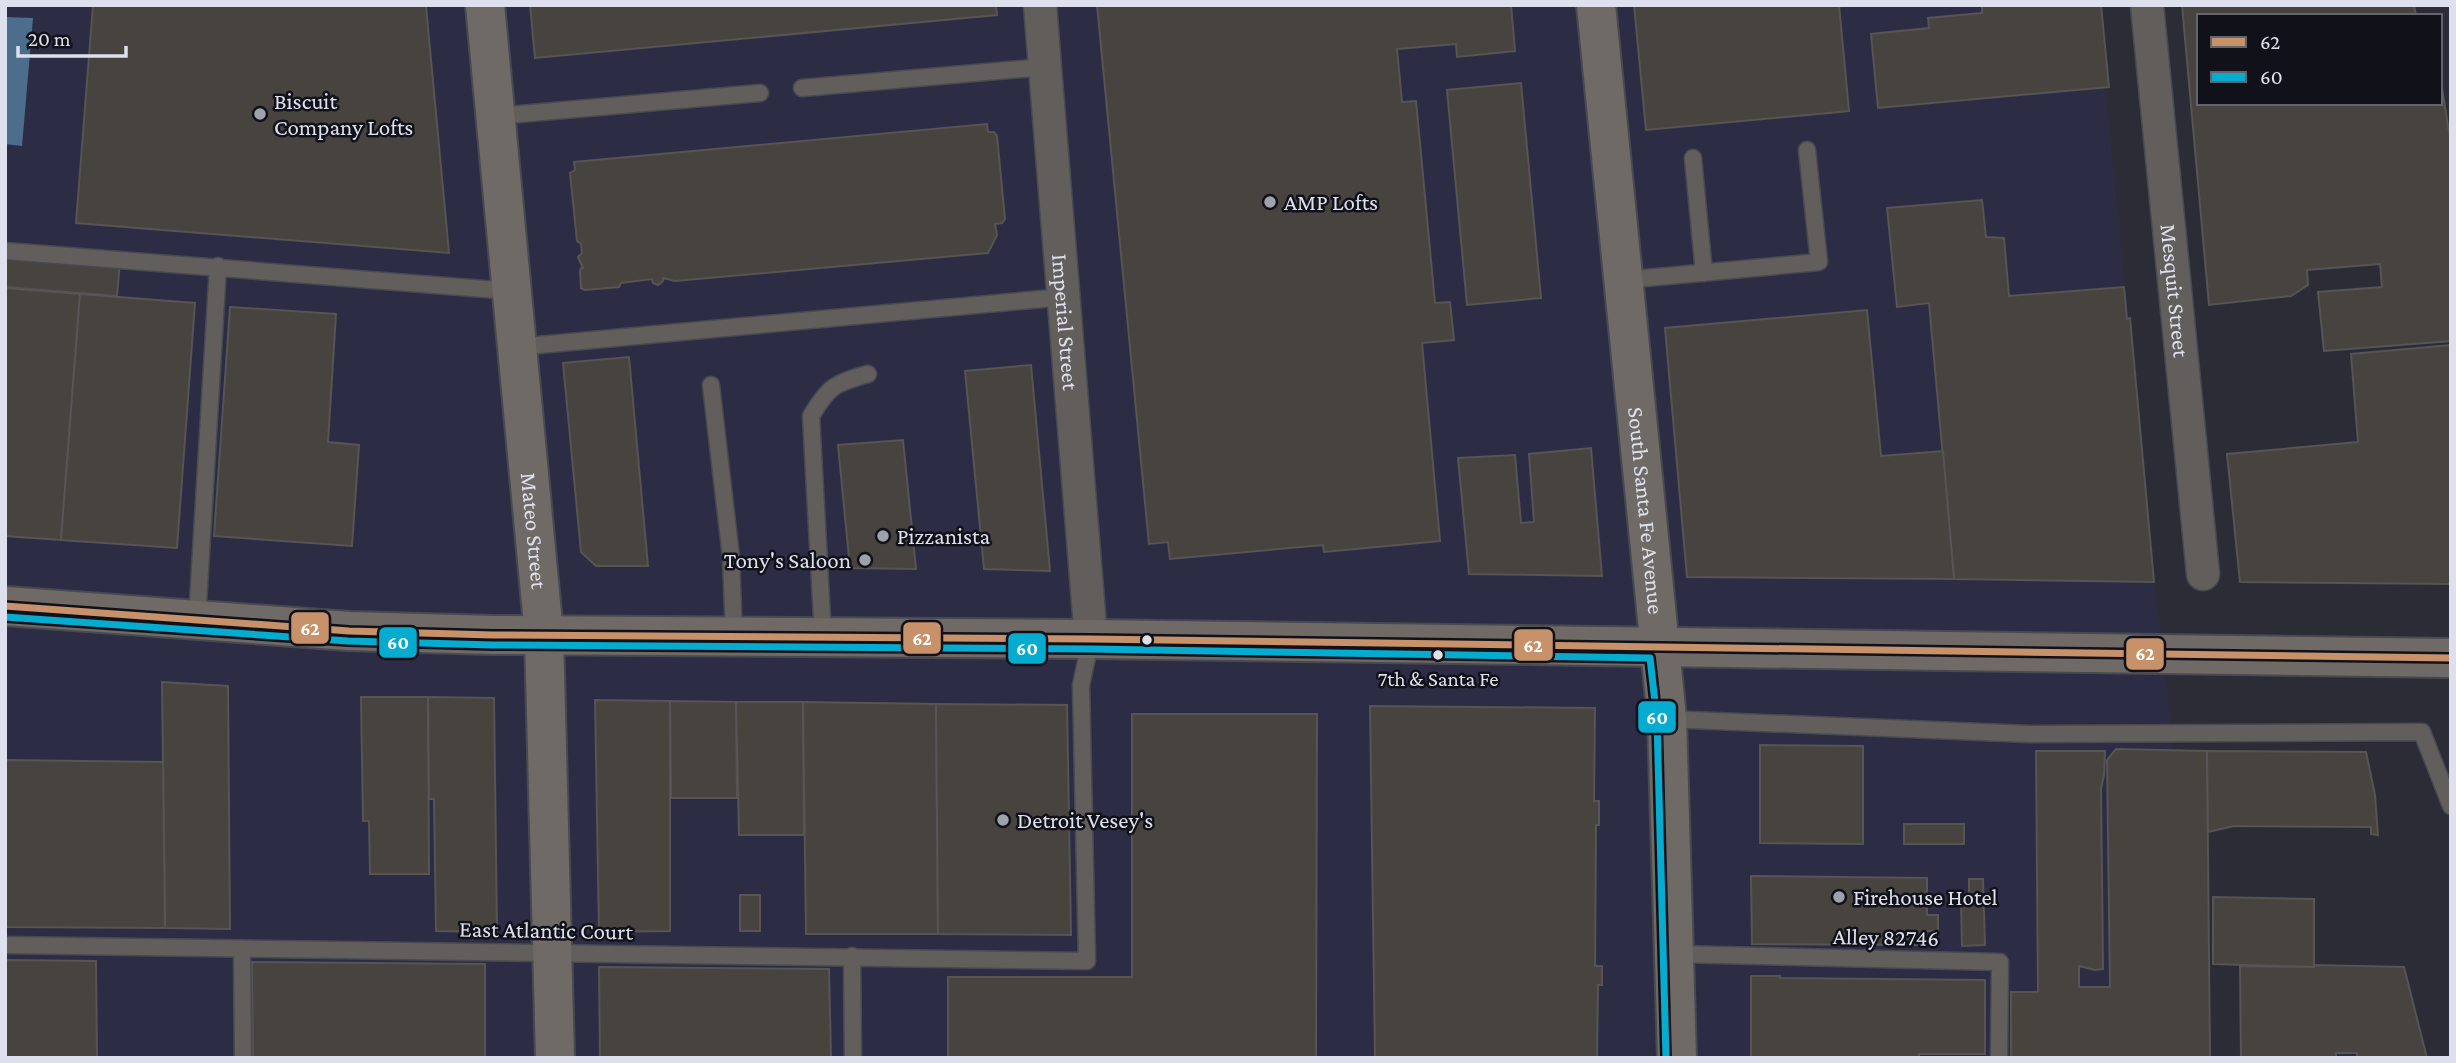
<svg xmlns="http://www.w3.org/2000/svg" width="2456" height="1063" font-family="'Crimson Pro',serif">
	<rect width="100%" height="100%" fill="#2b2c36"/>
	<!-- built -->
	<path fill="#2c2d44" d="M 5,5 L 2097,5 L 2155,586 L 2207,1058 L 5,1058 Z"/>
	<!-- water -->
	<path fill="#4c6e8c" d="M 5,17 L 33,18 L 22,146 L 5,144 Z"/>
	<!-- building -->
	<g fill="#47433f" stroke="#565454" stroke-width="2">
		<path d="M 93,5 L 426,6 L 449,253 L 76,223 Z"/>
		<path d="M 530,5 L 996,5 L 997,15 L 535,58 Z"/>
		<path d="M 1097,5 L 1511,5 L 1515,51 L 1457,57 L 1456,44 L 1397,49 L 1402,102 L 1416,101 L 1435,303 L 1450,302 L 1454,340 L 1422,343 L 1440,541 L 1324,552 L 1323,545 L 1170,559 L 1168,542 L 1149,544 Z"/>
		<path d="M 1634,5 L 1839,5 L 1849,111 L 1646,130 Z"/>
		<path d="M 1982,5 L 2101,5 L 2109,87 L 1878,108 L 1871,34 L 1929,28 L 1928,18 L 1982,13 Z"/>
		<path d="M 2182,5 L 2414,5 L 2416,16 L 2199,16 L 2199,103 L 2440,103 L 2440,88 L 2442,88 L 2451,144 L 2451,341 L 2324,351 L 2318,292 L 2382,287 L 2380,264 L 2307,270 L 2308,285 L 2291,296 L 2209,305 Z"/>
		<path d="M 1521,83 L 1541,298 L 1467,305 L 1447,90 Z"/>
		<path d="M 987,124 L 988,132 L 994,132 L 997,136 L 1005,219 L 1002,223 L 995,224 L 997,235 L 988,253 L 675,281 L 663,278 L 663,281 L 658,285 L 653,283 L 652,279 L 621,283 L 619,287 L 585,290 L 581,288 L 580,271 L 581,268 L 583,268 L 578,257 L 582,253 L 581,244 L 577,241 L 570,173 L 575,170 L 574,162 Z"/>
		<path d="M 1982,200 L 1986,237 L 2004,238 L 2009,296 L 2124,287 L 2127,319 L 2130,318 L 2154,582 L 1954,579 L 1929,303 L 1897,307 L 1887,208 Z"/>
		<path d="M 5,253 L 120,262 L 117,296 L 5,287 Z"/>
		<path d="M 5,288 L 80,294 L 61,540 L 5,536 Z"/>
		<path d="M 80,294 L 195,303 L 177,548 L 61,540 Z"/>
		<path d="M 230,307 L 336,314 L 328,442 L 359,445 L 352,546 L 214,536 Z"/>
		<path d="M 1867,310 L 1881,456 L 1943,451 L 1954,579 L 1687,577 L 1665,328 Z"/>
		<path d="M 2451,345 L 2451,584 L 2240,582 L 2227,454 L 2358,442 L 2351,354 Z"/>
		<path d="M 629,357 L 648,566 L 596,566 L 581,552 L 563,363 Z"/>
		<path d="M 1031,365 L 1050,571 L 984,569 L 965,371 Z"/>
		<path d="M 903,440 L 916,569 L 850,568 L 838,445 Z"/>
		<path d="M 1591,448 L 1602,576 L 1469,574 L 1458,458 L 1515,455 L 1521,523 L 1534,522 L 1529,454 Z"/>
		<path d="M 162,682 L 228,686 L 230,929 L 165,928 Z"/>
		<path d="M 361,697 L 428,697 L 429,874 L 370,874 L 369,821 L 363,821 Z"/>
		<path d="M 428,697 L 494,698 L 497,932 L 436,931 L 434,799 L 429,799 Z"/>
		<path d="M 595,700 L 670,701 L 670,931 L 599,932 Z"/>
		<path d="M 670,701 L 736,702 L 737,798 L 671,798 Z"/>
		<path d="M 736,702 L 803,702 L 804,835 L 739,835 Z"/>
		<path d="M 803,702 L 936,704 L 938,934 L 806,934 Z"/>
		<path d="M 936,704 L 1067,705 L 1071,935 L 938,934 Z"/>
		<path d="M 1370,706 L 1595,708 L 1594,801 L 1599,801 L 1599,825 L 1596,825 L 1595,966 L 1602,966 L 1602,985 L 1598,985 L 1597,1058 L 1375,1058 Z"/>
		<path d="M 1132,714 L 1317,714 L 1316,1058 L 948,1058 L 948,977 L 1132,977 Z"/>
		<path d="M 1760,745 L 1863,746 L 1863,844 L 1760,843 Z"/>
		<path d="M 2116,749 L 2207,751 L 2210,1058 L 2011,1058 L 2011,992 L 2038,992 L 2036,751 L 2105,751 L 2104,775 L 2101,789 L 2103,969 L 2095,970 L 2079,966 L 2079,987 L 2110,987 L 2107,760 Z"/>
		<path d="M 2207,751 L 2366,752 L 2375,795 L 2378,835 L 2371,834 L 2371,827 L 2234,826 L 2208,832 Z"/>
		<path d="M 5,760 L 163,762 L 165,928 L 5,927 Z"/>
		<rect x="1904" y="824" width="60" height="20"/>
		<path d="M 1751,876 L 1927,878 L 1927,915 L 1938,915 L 1938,931 L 1925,931 L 1925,945 L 1752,944 Z"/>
		<path d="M 1969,879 L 1983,879 L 1985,945 L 1962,946 L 1961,900 L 1969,900 Z"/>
		<rect x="740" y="895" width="20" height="36"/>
		<path d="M 2213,897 L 2314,899 L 2314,967 L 2213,964 Z"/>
		<path d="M 5,960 L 96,961 L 97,1058 L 5,1058 Z"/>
		<path d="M 252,962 L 485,964 L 485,1058 L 253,1058 Z"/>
		<path d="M 2314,965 L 2404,967 L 2427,1058 L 2357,1058 L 2357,1053 L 2336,1053 L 2336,1058 L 2241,1058 L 2240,966 L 2314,967 Z"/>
		<path d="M 599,967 L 829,969 L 831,1058 L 600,1058 Z"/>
		<path d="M 1751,976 L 1780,976 L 1780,978 L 1985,980 L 1985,1054 L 1919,1054 L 1919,1058 L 1751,1058 Z"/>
	</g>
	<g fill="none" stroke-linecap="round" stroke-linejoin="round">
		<!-- lane casing -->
		<g stroke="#484a52" stroke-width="19">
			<g id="lane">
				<path d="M 802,88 L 1045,67"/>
				<path d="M 496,116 L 760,93"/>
				<path d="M 1693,158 L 1704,273"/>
				<path d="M 5,251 L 511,291"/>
				<path d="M 1624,280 L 1819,262 L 1807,150"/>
				<path d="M 516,347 L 1064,297"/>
				<path d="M 711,385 L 731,557 L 734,637"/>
				<path d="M 197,620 L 218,266"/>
				<path d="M 823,637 L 811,416 C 829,386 835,383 868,374"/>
				<path d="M 1667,719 L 2029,734 L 2422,732 L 2451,806"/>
				<path d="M 5,945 L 1087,961 L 1081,685 L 1091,639"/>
				<path d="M 242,949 L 243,1058"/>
				<path d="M 1676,954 L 2000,962 L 1999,1058"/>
				<path d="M 852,956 L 853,1058"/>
			</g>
		</g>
		<!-- street casing -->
		<g stroke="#484a52" stroke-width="35">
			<g id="street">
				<path id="s1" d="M 1040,5 L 1091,639"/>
				<path id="s2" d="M 2147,5 L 2203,574"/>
			</g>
		</g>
		<!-- secondary casing -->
		<g stroke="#484a52" stroke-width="42">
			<g id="secondary">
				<path id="s3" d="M 485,5 L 544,635 L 555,1058"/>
				<path id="s4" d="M 1596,5 L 1667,719 L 1677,1058"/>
				<path d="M 5,606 L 349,631 L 493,635 L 1091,639 L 2451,658"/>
			</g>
		</g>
		<!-- lane -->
		<use href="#lane" stroke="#625e5b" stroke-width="16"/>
		<!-- street -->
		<use href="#street" stroke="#625e5b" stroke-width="32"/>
		<!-- secondary -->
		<use href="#secondary" stroke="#6f6a66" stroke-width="38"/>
		<!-- bus-1 casing -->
		<g stroke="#11111a" stroke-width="12">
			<path id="bus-1" d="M 5,606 L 349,631 L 493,635 L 1091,639 L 2451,658"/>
		</g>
		<!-- bus-2 casing -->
		<g stroke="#11111a" stroke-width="12">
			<path id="bus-2" d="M 5,617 L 348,641 L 493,645 L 1091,649 L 1650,658 L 1657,720 L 1666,1058"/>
		</g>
		<!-- bus-1 -->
		<use href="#bus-1" stroke="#c7916a" stroke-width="7"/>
		<!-- bus-2 -->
		<use href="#bus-2" stroke="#06acd0" stroke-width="7"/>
	</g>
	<!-- markers -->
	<g fill="#9fa1ad" stroke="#11111a" stroke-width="2.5">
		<circle cx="260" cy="114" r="7"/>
		<circle cx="1270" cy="202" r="7"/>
		<circle cx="883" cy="536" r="7"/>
		<circle cx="865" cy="560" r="7"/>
		<circle cx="1003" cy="820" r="7"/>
		<circle cx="1839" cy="897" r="7"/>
	</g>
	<g fill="#dee0ed" stroke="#11111a" stroke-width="2.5">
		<circle cx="1147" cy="640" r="6"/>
		<circle cx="1438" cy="655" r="6"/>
	</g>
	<g text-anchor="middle" stroke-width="5" stroke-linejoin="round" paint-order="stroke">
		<!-- bus labels -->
		<g font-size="21" fill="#dee0ed" stroke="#11111a">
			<text x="1438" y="686">7th &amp; Santa Fe</text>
		</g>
		<!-- poi labels -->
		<g font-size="23" fill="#dee0ed" stroke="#11111a" text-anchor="start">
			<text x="274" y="109">Biscuit<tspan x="274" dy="26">Company Lofts</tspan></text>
			<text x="1284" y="210">AMP Lofts</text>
			<text x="897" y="544">Pizzanista</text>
			<text x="851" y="568" text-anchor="end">Tony's Saloon</text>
			<text x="1017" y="828">Detroit Vesey's</text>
			<text x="1853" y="905">Firehouse Hotel</text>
		</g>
		<!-- street labels -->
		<g font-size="23" fill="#dee0ed" stroke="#11111a">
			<text dy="8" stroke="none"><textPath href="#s2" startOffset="287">Mesquit Street</textPath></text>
			<text dy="8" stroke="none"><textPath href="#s1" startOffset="318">Imperial Street</textPath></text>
			<text dy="8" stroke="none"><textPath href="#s4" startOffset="508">South Santa Fe Avenue</textPath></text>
			<text dy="8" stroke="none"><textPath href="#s3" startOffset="528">Mateo Street</textPath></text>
			<text transform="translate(546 930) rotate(1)" y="8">East Atlantic Court</text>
			<text transform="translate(1886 937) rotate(1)" y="8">Alley 82746</text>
		</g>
	</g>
	<g stroke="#11111a" stroke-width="2.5">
		<rect x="290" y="611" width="40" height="34" rx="7" fill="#c7916a"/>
		<rect x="902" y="621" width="40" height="34" rx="7" fill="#c7916a"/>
		<rect x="378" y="626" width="40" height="33" rx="7" fill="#06acd0"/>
		<rect x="1513" y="628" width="41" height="34" rx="7" fill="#c7916a"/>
		<rect x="1007" y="632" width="40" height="33" rx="7" fill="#06acd0"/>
		<rect x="2125" y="637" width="40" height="34" rx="7" fill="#c7916a"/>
		<rect x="1637" y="700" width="40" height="34" rx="7" fill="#06acd0"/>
	</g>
	<g font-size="19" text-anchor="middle" font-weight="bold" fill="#fff">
		<text x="310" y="635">62</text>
		<text x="922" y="645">62</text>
		<text x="398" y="649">60</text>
		<text x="1533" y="652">62</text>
		<text x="1027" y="655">60</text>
		<text x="2145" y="660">62</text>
		<text x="1657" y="724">60</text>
	</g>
	<!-- border -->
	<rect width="2456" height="1063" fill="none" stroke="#dee0ed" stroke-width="14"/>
	<!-- legend -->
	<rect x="2197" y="14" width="245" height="91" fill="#11111a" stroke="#63646e" stroke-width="2"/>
	<rect x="2211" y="37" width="35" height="10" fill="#c7916a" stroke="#63646e" stroke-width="2"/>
	<text x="2260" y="49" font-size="21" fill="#dee0ed">62</text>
	<rect x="2211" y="72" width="35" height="10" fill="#06acd0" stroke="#63646e" stroke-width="2"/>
	<text x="2260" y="84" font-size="21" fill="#dee0ed">60</text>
	<!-- scale -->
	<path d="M18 46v10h108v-10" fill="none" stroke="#dee0ed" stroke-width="3.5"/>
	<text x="28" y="46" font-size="21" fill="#dee0ed" stroke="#11111a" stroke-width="5" paint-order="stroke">20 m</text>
</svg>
